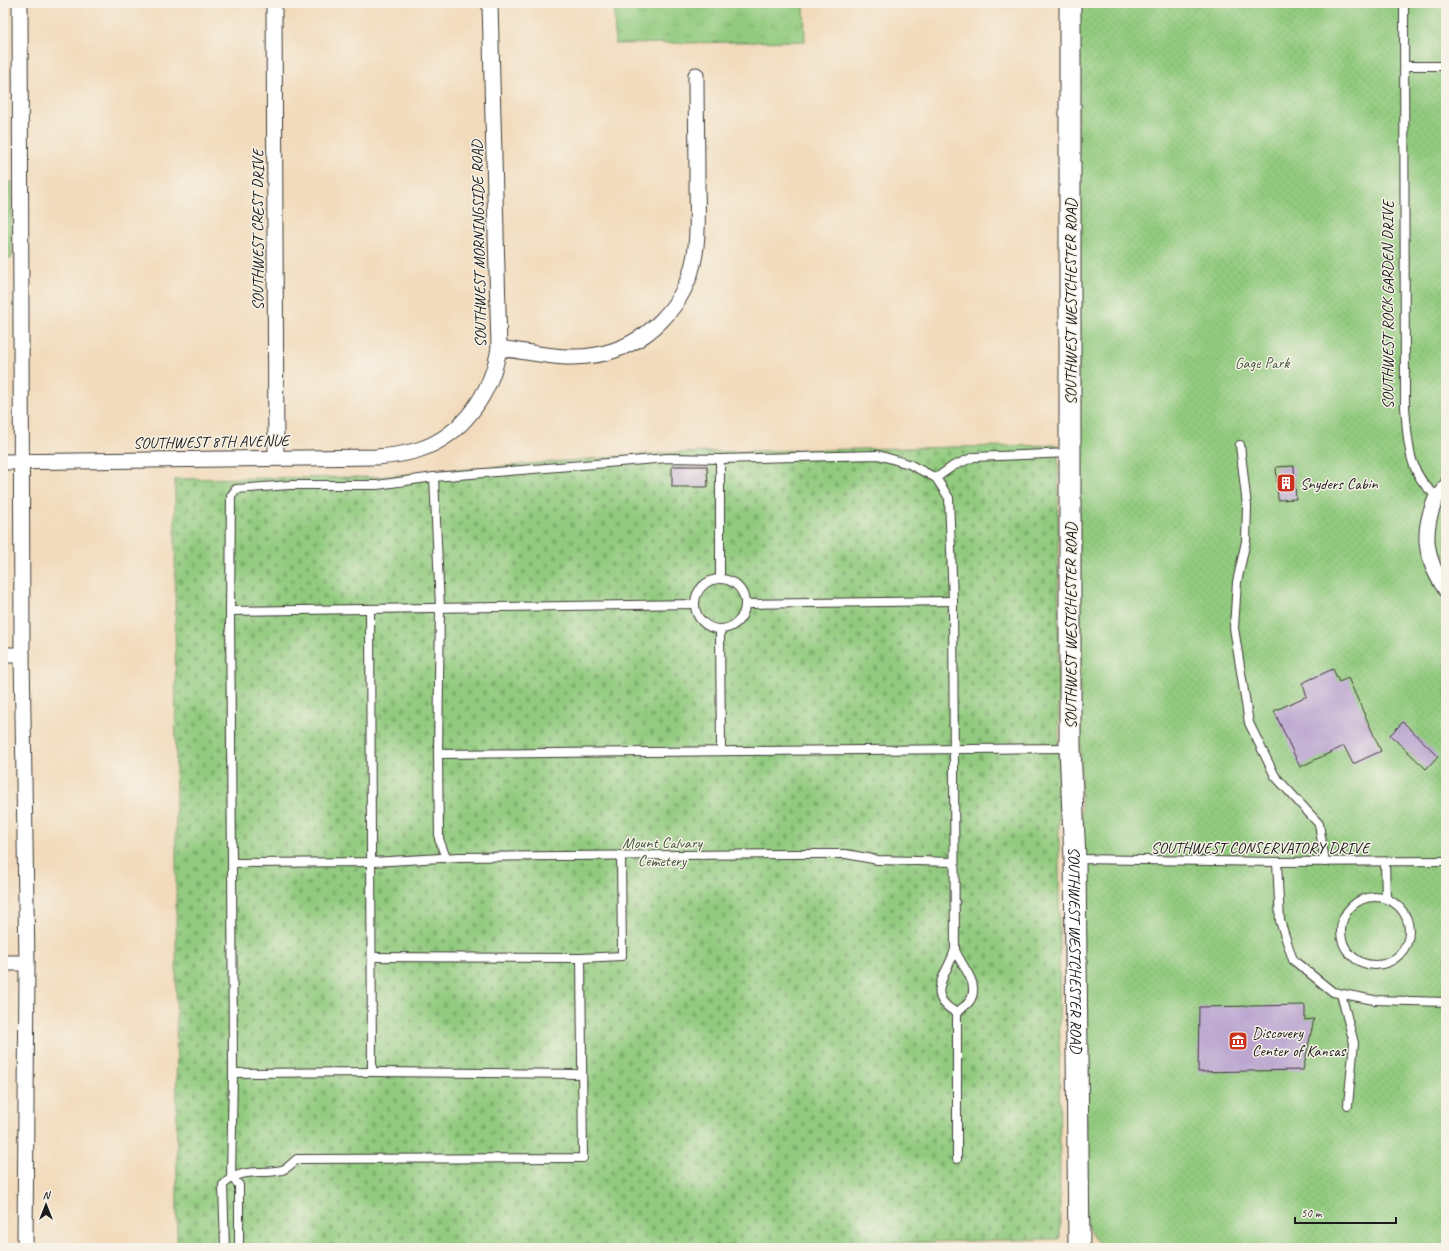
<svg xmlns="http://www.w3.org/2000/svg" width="1449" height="1251" font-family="Caveat,sans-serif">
	<defs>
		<pattern id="grass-tufts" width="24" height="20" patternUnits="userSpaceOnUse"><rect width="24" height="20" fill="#92cb7f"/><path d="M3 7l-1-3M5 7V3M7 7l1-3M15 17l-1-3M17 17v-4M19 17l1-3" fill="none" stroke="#7dae6d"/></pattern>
		<pattern id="cemetery-stones" width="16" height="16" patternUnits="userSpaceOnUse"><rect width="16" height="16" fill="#92cb7f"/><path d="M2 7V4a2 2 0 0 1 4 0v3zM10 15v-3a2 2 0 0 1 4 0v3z" fill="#7dae6d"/></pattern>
		<pattern id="park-dots" width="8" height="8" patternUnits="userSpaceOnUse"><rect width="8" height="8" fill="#92cb7f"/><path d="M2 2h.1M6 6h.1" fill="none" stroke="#7dae6d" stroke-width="1.8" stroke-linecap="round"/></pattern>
	</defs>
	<rect width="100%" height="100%" fill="#f7f3e8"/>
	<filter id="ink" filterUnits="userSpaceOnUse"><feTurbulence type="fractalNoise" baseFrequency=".025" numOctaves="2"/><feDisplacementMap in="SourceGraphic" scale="8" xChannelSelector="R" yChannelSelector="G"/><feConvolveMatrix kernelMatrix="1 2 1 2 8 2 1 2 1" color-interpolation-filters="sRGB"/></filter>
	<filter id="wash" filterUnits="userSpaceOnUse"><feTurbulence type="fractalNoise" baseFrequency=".012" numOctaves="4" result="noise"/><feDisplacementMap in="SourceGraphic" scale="16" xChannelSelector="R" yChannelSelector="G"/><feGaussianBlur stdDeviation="0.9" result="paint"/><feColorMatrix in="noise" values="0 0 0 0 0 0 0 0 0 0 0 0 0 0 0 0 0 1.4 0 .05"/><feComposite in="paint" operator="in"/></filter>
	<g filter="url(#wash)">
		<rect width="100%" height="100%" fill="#f2dbbc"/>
		<!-- grass -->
		<g fill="url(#grass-tufts)" stroke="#57744e">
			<path d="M 614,3 L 804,3 L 805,41 L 615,44 Z"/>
			<path d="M 3,182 L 12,182 L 12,258 L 3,259 Z"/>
		</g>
		<!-- cemetery -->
		<path fill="url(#cemetery-stones)" stroke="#57744e" d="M 1058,445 L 1060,1239 L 654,1248 L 177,1248 L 175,479 L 375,477 L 660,453 Z"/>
		<!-- park -->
		<path fill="url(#park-dots)" stroke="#57744e" d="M 1077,3 L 1446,3 L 1446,1246 L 1108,1248 C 1093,1242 1088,1232 1086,1216 L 1079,612 Z"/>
		<g id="blocks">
			<!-- building -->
			<g fill="#bca6d0">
				<path d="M 672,466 L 707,466 L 708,487 L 672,487 Z"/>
				<path d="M 1294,466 L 1296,499 L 1278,500 L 1276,467 Z"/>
				<path d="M 1333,669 L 1339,682 L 1348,678 L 1381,751 L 1353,764 L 1344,746 L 1300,767 L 1274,711 L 1307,696 L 1302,683 Z"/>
				<path d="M 1403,722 L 1438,756 L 1426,769 L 1390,735 Z"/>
				<path d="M 1305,1005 L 1305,1020 L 1314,1019 L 1303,1070 L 1198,1072 L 1199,1007 Z"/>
			</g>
		</g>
	</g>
	<g filter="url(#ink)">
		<use href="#blocks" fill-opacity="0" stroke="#3c3934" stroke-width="1"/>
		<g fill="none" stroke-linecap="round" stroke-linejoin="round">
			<!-- lane casing -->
			<g stroke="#3c3934" stroke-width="10">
				<g id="lane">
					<path d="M 1404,3 L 1405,407 C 1408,439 1407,475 1437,496 L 1446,480"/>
					<path d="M 1405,66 L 1446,66"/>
					<path d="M 1240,445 L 1247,506 L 1246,541 L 1237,582 L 1234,628 L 1249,723 L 1275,776 L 1319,824 L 1325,862"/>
					<path d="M 720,459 L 720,579"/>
					<path d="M 434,477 L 440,607 L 438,754 L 439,839 L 446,858"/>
					<path d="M 936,478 L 953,466 L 974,457 L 1070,453"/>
					<circle cx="720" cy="604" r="25"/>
					<path d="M 745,604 L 953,601"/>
					<path d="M 370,610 L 372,1072"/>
					<path d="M 230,611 L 695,604"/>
					<path d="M 720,629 L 721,751"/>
					<path d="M 438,754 L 1070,748"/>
					<path d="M 1076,859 L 1277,862 L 1446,861"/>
					<path d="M 954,862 L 878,860 L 846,854 L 799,854 L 459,857 L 372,862 L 232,863 L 230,611 L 231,496 L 236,489 L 290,485 L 377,485 L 434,477 L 668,458 L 720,459 L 878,455 L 909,464 L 936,478 L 949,498 L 953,601 L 955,949 C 949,973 922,995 957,1013"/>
					<path d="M 1277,862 L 1280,921 L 1293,960 L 1333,992 L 1374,1000 L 1446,1002"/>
					<path d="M 1385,862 L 1386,898"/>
					<path d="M 232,863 L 233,1073 L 231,1177 L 239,1185 L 239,1248"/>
					<circle cx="1375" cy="931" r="34"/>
					<path d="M 955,950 C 961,966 982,984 969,1002 C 966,1006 960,1009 957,1013 L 957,1159"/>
					<path d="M 372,957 L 581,958"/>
					<path d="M 1341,994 L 1354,1043 L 1348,1105"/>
					<path d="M 233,1073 L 372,1072 L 582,1074"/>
					<path d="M 225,1248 L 223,1185 C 241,1167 260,1175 282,1170 C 287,1169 293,1162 297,1159 L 583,1158 L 581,958 L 622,956 L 621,855"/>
				</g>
			</g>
			<!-- street casing -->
			<g stroke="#3c3934" stroke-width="17">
				<g id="street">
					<path d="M 20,3 L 22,655 L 27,963 L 25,1248"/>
					<path d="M 274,3 L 276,458"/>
					<path d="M 499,348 C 530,352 564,361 596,355 C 647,346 687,305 695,254 C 699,229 697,203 697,178 C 697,143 696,109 696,75"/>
					<path d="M 3,462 L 376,457 C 391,456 405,454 418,450 C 463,436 492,392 499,348 L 490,3"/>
					<path d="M 1437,496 C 1421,531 1424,558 1446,590"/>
					<path d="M 3,655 L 22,655"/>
					<path d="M 3,963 L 27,963"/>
				</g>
			</g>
			<!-- secondary casing -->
			<g stroke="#3c3934" stroke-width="23">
				<g id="secondary">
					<path id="s1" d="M 1070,3 L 1070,748 L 1075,859 L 1079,1248"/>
				</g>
			</g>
			<!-- lane -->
			<use href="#lane" stroke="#fff" stroke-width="8"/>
			<!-- street -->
			<use href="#street" stroke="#fff" stroke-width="15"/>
			<!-- secondary -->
			<use href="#secondary" stroke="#fff" stroke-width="21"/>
		</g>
	</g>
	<!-- icons -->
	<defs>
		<g id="building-square" transform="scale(1)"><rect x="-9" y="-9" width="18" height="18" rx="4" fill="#c8321e" stroke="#f7f3e8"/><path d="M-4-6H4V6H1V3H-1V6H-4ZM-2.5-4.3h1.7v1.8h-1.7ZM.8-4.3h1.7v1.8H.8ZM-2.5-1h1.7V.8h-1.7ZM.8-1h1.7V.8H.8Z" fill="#fff"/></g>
		<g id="museum-square" transform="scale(1)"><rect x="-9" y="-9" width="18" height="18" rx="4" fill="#c8321e" stroke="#f7f3e8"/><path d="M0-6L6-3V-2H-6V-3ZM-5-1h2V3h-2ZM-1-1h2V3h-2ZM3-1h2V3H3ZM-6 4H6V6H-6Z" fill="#fff"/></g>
	</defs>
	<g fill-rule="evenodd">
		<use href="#building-square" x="1286" y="483"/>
		<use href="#museum-square" x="1238" y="1041"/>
	</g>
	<g text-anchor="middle" stroke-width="3" stroke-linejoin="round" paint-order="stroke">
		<!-- street labels -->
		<g font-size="16" fill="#1c1c1c" stroke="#f7f3e8">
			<text transform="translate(257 230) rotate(-90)" y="6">SOUTHWEST CREST DRIVE</text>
			<text transform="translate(478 244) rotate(-91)" y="6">SOUTHWEST MORNINGSIDE ROAD</text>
			<text transform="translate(1070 302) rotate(-90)" y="6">SOUTHWEST WESTCHESTER ROAD</text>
			<text transform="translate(1387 305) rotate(-90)" y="6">SOUTHWEST ROCK GARDEN DRIVE</text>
			<text transform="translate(211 441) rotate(-1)" y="6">SOUTHWEST 8TH AVENUE</text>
			<text transform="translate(1070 626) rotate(-90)" y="6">SOUTHWEST WESTCHESTER ROAD</text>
			<text x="1260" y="853">SOUTHWEST CONSERVATORY DRIVE</text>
			<text dy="6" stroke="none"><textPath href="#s1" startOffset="947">SOUTHWEST WESTCHESTER ROAD</textPath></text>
		</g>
		<!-- park labels -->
		<g font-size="16" fill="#45593f" stroke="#f7f3e8">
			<text x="1262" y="368">Gage Park</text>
			<text x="662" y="848">Mount Calvary<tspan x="662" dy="18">Cemetery</tspan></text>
		</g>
		<!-- poi labels -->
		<g font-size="16" fill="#1c1c1c" stroke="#f7f3e8" text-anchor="start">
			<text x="1300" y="489">Snyders Cabin</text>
			<text x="1252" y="1038">Discovery<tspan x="1252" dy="18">Center of Kansas</tspan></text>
		</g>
	</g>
	<!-- margin -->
	<rect width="1449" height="1251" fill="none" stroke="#f7f3e8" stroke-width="16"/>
	<!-- north arrow -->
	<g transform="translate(46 1205)" stroke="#f7f3e8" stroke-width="3" paint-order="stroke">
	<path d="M0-3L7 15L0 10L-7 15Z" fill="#1c1c1c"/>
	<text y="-6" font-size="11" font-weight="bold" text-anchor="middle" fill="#1c1c1c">N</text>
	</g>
	<!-- scale -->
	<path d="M1295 1217v6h101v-6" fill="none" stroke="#1c1c1c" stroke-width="2"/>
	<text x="1301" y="1217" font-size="12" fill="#1c1c1c" stroke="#f7f3e8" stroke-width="3" paint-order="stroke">50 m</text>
</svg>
